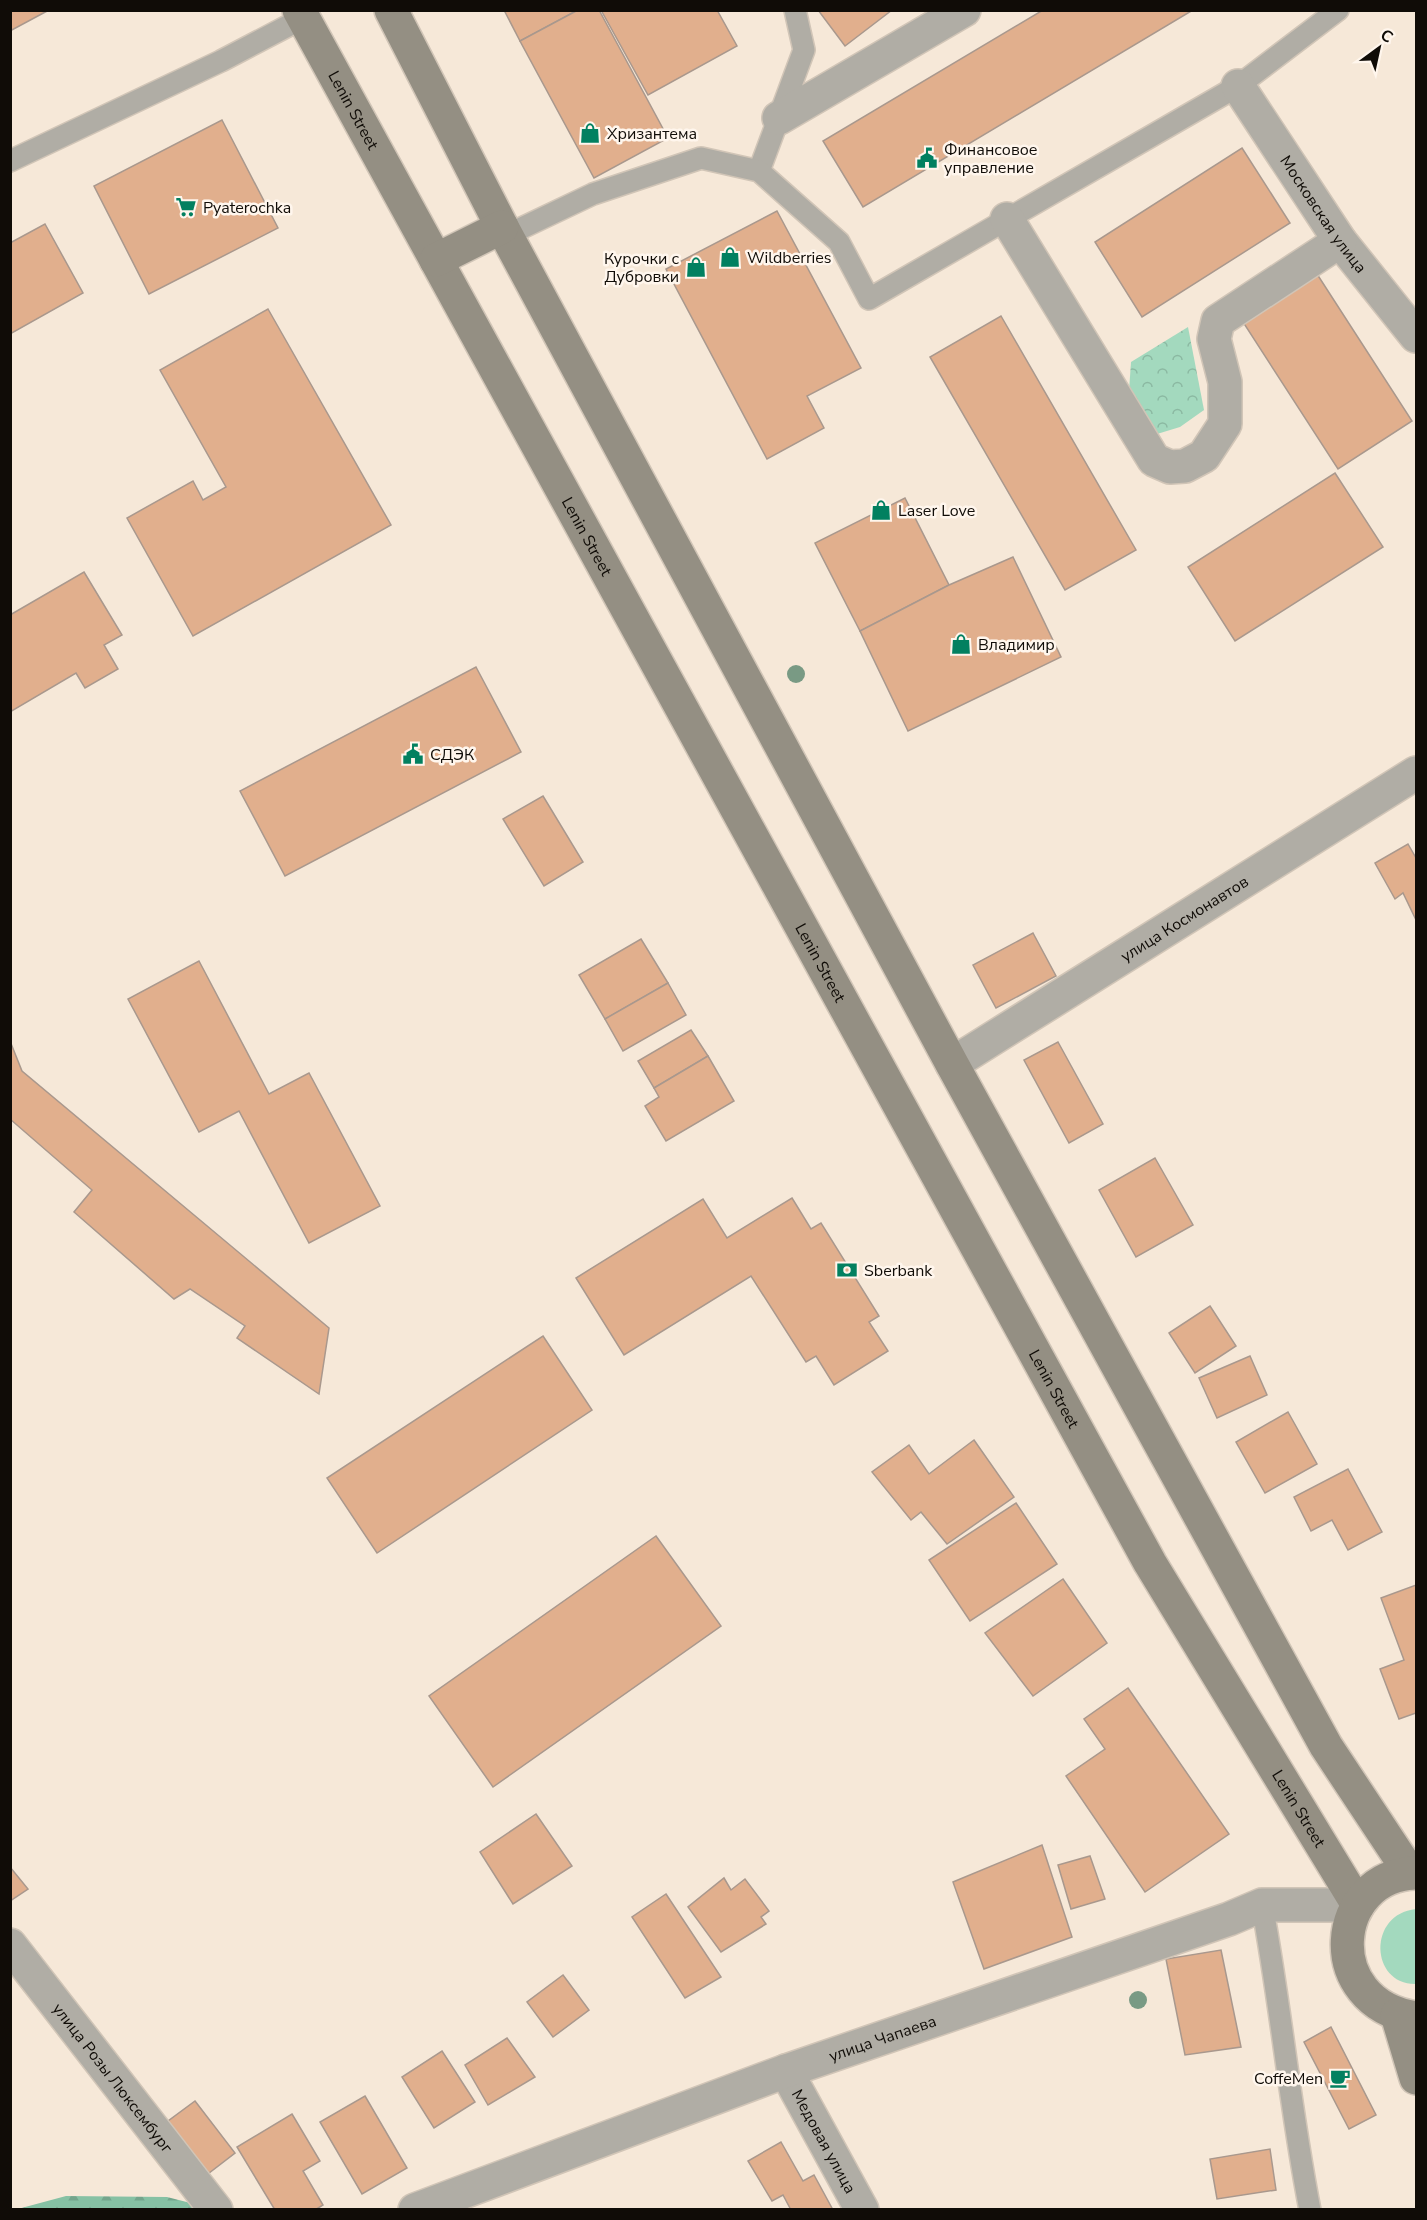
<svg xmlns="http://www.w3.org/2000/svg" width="1427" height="2220" font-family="'Nunito Sans',sans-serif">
	<defs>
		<pattern id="forest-firs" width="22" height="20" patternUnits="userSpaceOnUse" patternTransform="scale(1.5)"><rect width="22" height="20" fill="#86c1a4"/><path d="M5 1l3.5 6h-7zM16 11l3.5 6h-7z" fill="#73a58c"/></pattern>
		<pattern id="park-crowns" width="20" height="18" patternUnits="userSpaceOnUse" patternTransform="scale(1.5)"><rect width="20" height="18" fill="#a3d9be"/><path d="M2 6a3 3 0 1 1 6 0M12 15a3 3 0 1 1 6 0" fill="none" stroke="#8bb9a2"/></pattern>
	</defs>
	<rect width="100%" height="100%" fill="#f6e8d8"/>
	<!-- grass -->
	<path fill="#a3d9be" d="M 1416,1909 L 1416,1984 C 1370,1985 1367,1914 1416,1909 Z"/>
	<!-- forest -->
	<path fill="url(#forest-firs)" d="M 66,2196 L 167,2197 L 214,2209 L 14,2210 Z"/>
	<!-- park -->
	<path fill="url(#park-crowns)" d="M 1188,327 L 1204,410 L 1180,427 L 1157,434 L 1129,391 L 1131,362 Z"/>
	<!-- building -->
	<g fill="#e1af8d" stroke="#a9988d" stroke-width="1.5">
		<path d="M 10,10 L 49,10 L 10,31 Z"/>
		<path d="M 504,10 L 578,10 L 520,41 Z"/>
		<path d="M 578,10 L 599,10 L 668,138 L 594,178 L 520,41 Z"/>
		<path d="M 601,10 L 717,10 L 737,46 L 648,95 Z"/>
		<path d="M 818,10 L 892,10 L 845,46 Z"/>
		<path d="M 1043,10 L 1193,10 L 863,207 L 823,141 Z"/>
		<path d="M 222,120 L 278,228 L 149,294 L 94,186 Z"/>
		<path d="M 1242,148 L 1290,223 L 1142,317 L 1095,242 Z"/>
		<path d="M 777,211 L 861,368 L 807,396 L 824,428 L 767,459 L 666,269 Z"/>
		<path d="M 45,224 L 83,293 L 10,334 L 10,243 Z"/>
		<path d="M 1317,274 L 1412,421 L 1338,469 L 1243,322 Z"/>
		<path d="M 268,309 L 391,525 L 193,636 L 127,518 L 193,481 L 203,500 L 226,487 L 160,370 Z"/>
		<path d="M 1001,316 L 1136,550 L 1065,590 L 930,357 Z"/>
		<path d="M 1335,473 L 1383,547 L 1235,641 L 1188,567 Z"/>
		<path d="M 905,498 L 949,585 L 860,631 L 815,543 Z"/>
		<path d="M 1013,557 L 1061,657 L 908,731 L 860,631 L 949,585 Z"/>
		<path d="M 84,572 L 122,635 L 104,645 L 118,669 L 85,688 L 76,673 L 10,712 L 10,615 Z"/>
		<path d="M 476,667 L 521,752 L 285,876 L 240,791 Z"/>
		<path d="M 543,796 L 583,862 L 544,886 L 503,819 Z"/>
		<path d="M 1408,844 L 1416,858 L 1416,920 L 1403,893 L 1395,899 L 1375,863 Z"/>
		<path d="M 1033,933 L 1056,976 L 996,1008 L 973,965 Z"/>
		<path d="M 641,939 L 668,983 L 605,1019 L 579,975 Z"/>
		<path d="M 199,961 L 269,1094 L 309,1073 L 380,1206 L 309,1243 L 239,1111 L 199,1132 L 128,999 Z"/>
		<path d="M 668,983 L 686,1015 L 623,1051 L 605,1019 Z"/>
		<path d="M 691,1030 L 708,1056 L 654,1088 L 638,1061 Z"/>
		<path d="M 10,1041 L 22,1071 L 329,1328 L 319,1394 L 237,1338 L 245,1326 L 190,1289 L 174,1299 L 74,1212 L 92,1190 L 10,1119 Z"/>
		<path d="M 1058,1042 L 1103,1124 L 1069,1143 L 1024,1060 Z"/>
		<path d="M 708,1056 L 734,1101 L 666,1141 L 645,1106 L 659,1097 L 654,1088 Z"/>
		<path d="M 1155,1158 L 1193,1225 L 1136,1257 L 1099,1190 Z"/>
		<path d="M 792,1198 L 811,1229 L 821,1223 L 879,1316 L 869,1322 L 888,1351 L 834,1385 L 816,1356 L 806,1362 L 751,1276 L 624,1355 L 576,1278 L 703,1199 L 727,1238 Z"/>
		<path d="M 1210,1306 L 1236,1346 L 1195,1373 L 1169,1333 Z"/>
		<path d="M 543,1336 L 592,1410 L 377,1553 L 327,1478 Z"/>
		<path d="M 1250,1356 L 1267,1395 L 1217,1418 L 1199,1378 Z"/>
		<path d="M 1288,1412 L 1317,1464 L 1265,1493 L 1236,1442 Z"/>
		<path d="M 974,1440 L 1014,1497 L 947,1544 L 921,1512 L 911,1520 L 872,1472 L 909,1445 L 929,1474 Z"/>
		<path d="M 1348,1469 L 1382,1532 L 1348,1550 L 1332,1520 L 1311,1531 L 1294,1497 Z"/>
		<path d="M 1016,1503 L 1057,1564 L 970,1621 L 929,1560 Z"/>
		<path d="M 656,1536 L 721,1626 L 493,1787 L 429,1696 Z"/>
		<path d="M 1063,1579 L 1107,1643 L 1033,1696 L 985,1633 Z"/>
		<path d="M 1416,1585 L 1416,1713 L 1399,1719 L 1380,1669 L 1404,1660 L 1381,1598 Z"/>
		<path d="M 1128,1688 L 1229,1834 L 1145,1892 L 1066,1776 L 1105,1749 L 1084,1719 Z"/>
		<path d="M 536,1814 L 572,1866 L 513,1904 L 480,1852 Z"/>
		<path d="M 1042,1845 L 1072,1937 L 984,1969 L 953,1882 Z"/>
		<path d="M 1090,1856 L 1105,1899 L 1071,1909 L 1058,1865 Z"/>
		<path d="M 10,1867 L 28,1889 L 10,1901 Z"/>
		<path d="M 724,1878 L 731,1890 L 745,1879 L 769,1911 L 761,1917 L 766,1924 L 721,1952 L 688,1907 Z"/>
		<path d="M 666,1894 L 721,1977 L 685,1998 L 632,1917 Z"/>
		<path d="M 1221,1950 L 1241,2047 L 1185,2055 L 1166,1959 Z"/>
		<path d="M 563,1975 L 589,2010 L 553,2037 L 527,2002 Z"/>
		<path d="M 1331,2027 L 1376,2115 L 1349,2129 L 1304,2042 Z"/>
		<path d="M 507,2038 L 535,2077 L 488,2105 L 465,2065 Z"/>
		<path d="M 442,2051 L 475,2102 L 434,2128 L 402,2077 Z"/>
		<path d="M 365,2096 L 407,2168 L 362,2194 L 320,2122 Z"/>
		<path d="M 195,2101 L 235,2153 L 200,2180 L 160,2127 Z"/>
		<path d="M 292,2114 L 320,2161 L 303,2171 L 323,2205 L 315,2210 L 275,2210 L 237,2147 Z"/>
		<path d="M 781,2142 L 803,2181 L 814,2175 L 833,2210 L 791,2210 L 783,2195 L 772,2201 L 748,2161 Z"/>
		<path d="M 1270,2149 L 1276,2190 L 1217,2199 L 1210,2159 Z"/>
	</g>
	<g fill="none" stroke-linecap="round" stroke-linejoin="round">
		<!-- lane casing -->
		<g stroke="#d1c5b7" stroke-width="24">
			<g id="lane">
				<path d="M 10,161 L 221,61 L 303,18"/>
				<path d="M 759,171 L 804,50 L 795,10"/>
				<path d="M 507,235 L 593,194 L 701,158 L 759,171 L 839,242 L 869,299 L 1238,86 L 1338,10"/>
				<path d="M 1262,1905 C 1281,2006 1290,2109 1310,2210"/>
			</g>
		</g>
		<!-- street casing -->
		<g stroke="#d1c5b7" stroke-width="36">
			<g id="street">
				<path id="s1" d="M 1238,86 L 1340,241 L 1416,336"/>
				<path d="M 779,118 L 964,10"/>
				<path d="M 1007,219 L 1154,460 L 1170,467 L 1185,466 L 1204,456 L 1225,424 L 1225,382 L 1214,339 L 1218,321 L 1340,241"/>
				<path id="s2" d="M 952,1064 L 1416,773"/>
				<path id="s3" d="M 10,1945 L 216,2210"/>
				<path id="s4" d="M 786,2071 L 862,2210"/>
				<path id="s5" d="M 415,2210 L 786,2071 L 1229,1919 L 1262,1905 L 1358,1905"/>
			</g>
		</g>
		<!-- secondary casing -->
		<g stroke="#d1c5b7" stroke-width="36">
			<g id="secondary">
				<path id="s6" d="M 299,10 L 1150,1563 L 1358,1905"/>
				<path d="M 391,10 L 502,227 L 952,1064 L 1326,1746 L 1410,1873"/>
				<path d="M 436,260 L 502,227"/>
				<path d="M 1416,1873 C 1331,1875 1318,2003 1416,2018"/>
				<path d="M 1397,2015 L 1416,2078"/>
			</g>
		</g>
		<!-- lane -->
		<use href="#lane" stroke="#b0ada5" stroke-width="21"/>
		<!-- street -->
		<use href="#street" stroke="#b0ada5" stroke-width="33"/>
		<!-- secondary -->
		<use href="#secondary" stroke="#948f83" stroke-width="33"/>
	</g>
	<!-- trees -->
	<g fill="#799a84">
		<circle cx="796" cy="674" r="9"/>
		<circle cx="1138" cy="2000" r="9"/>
	</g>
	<!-- icons -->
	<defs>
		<g id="shop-bare" transform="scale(1.62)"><path d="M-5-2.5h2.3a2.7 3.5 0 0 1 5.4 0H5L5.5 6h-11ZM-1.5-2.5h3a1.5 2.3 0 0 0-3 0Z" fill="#028060" stroke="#fff6ed" stroke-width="2.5" paint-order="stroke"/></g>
		<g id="civic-bare" transform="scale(1.62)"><path d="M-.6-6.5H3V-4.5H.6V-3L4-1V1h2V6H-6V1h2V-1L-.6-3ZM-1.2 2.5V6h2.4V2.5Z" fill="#028060" stroke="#fff6ed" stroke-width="2.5" paint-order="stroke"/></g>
		<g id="supermarket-bare" transform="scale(1.62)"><path d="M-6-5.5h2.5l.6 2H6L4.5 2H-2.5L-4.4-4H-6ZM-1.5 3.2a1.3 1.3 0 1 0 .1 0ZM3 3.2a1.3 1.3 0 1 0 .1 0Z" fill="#028060" stroke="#fff6ed" stroke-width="2.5" paint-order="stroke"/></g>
		<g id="bank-bare" transform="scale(1.62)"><path d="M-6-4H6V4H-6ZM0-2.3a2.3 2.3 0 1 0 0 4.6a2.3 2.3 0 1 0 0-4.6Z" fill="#028060" stroke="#fff6ed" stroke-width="2.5" paint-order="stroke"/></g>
		<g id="cafe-bare" transform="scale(1.62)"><path d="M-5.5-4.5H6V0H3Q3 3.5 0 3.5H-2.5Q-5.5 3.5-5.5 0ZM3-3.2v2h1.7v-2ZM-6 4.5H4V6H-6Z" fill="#028060" stroke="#fff6ed" stroke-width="2.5" paint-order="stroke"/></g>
	</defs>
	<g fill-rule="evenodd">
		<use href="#shop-bare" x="590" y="133"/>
		<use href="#civic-bare" x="927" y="158"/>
		<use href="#supermarket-bare" x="186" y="207"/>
		<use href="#shop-bare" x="730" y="257"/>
		<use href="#shop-bare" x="696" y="267"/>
		<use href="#shop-bare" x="881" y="510"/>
		<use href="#shop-bare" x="961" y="644"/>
		<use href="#civic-bare" x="413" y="754"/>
		<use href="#bank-bare" x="847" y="1270"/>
		<use href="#cafe-bare" x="1340" y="2078"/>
	</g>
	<g text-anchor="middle" stroke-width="5" stroke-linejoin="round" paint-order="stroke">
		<!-- street labels -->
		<g font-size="16" fill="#100c07" stroke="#fff6ed">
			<text dy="6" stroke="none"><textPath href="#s6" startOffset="114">Lenin Street</textPath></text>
			<text dy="6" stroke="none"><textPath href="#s1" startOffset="154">Московская улица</textPath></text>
			<text dy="6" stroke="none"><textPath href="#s6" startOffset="600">Lenin Street</textPath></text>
			<text dy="6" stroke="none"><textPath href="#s2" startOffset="274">улица Космонавтов</textPath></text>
			<text dy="6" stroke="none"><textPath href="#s6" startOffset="1086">Lenin Street</textPath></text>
			<text dy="6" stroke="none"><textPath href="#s6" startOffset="1572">Lenin Street</textPath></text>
			<text dy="6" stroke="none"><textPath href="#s6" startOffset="2058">Lenin Street</textPath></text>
			<text dy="6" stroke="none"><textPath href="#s5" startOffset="498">улица Чапаева</textPath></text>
			<text dy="6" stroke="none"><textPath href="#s3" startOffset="168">улица Розы Люксембург</textPath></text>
			<text dy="6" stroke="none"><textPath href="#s4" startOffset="80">Медовая улица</textPath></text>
		</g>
		<!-- poi labels -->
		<g font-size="16" fill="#100c07" stroke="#fff6ed" text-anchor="start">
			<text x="607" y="139">Хризантема</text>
			<text x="944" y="155">Финансовое<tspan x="944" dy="18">управление</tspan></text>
			<text x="203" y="213">Pyaterochka</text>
			<text x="747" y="263">Wildberries</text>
			<text x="679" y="264" text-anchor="end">Курочки с<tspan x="679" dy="18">Дубровки</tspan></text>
			<text x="898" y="516">Laser Love</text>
			<text x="978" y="650">Владимир</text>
			<text x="430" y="760">СДЭК</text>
			<text x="864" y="1276">Sberbank</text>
			<text x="1323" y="2084" text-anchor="end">CoffeMen</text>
		</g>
	</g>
	<!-- border -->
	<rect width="1427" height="2220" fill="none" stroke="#100c07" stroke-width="24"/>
	<!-- north arrow -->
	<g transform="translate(1379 48) rotate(33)" stroke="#fff6ed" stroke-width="4.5" paint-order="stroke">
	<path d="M0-4.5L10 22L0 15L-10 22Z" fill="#100c07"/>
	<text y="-9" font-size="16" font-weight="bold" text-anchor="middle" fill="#100c07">С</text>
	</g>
</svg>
